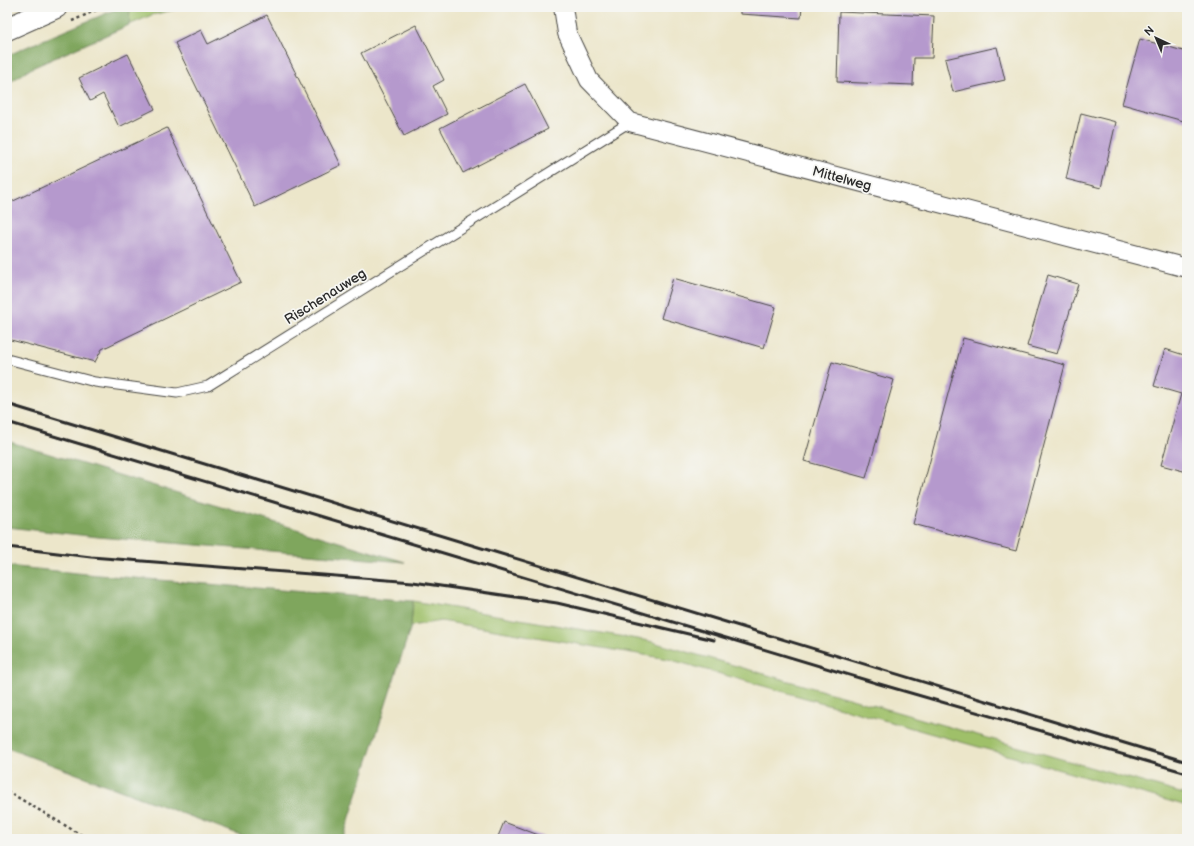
<svg xmlns="http://www.w3.org/2000/svg" width="1194" height="846" font-family="'Balsamiq Sans',sans-serif">
	<rect width="100%" height="100%" fill="#f6f6f2"/>
	<filter id="ink" filterUnits="userSpaceOnUse"><feTurbulence type="fractalNoise" baseFrequency=".025" numOctaves="2"/><feDisplacementMap in="SourceGraphic" scale="8" xChannelSelector="R" yChannelSelector="G"/><feConvolveMatrix kernelMatrix="1 2 1 2 8 2 1 2 1" color-interpolation-filters="sRGB"/></filter>
	<filter id="wash" filterUnits="userSpaceOnUse"><feTurbulence type="fractalNoise" baseFrequency=".012" numOctaves="4" result="noise"/><feDisplacementMap in="SourceGraphic" scale="16" xChannelSelector="R" yChannelSelector="G"/><feGaussianBlur stdDeviation="0.9" result="paint"/><feColorMatrix in="noise" values="0 0 0 0 0 0 0 0 0 0 0 0 0 0 0 0 0 1.4 0 .05"/><feComposite in="paint" operator="in"/></filter>
	<g filter="url(#wash)">
		<rect width="100%" height="100%" fill="#ece6ca"/>
		<!-- green -->
		<g fill="#9fc069" stroke="#65764a">
			<path d="M 130,7 L 186,7 L 152,15 L 129,25 Z"/>
			<path d="M 413,601 L 649,641 L 1187,795 L 1187,806 L 668,659 L 441,621 L 411,626 Z"/>
		</g>
		<!-- forest -->
		<g fill="#7fa65d" stroke="#556844">
			<path d="M 121,7 L 130,7 L 129,25 L 32,68 L 7,84 L 7,56 L 24,48 Z"/>
			<path d="M 7,441 L 405,562 L 98,537 L 7,527 Z"/>
			<path d="M 7,566 L 87,574 L 413,601 L 411,626 L 343,839 L 251,839 L 7,748 Z"/>
		</g>
		<g id="blocks">
			<!-- building -->
			<g fill="#b599cd">
				<path d="M 740,7 L 802,7 L 801,18 L 740,14 Z"/>
				<path d="M 839,12 L 934,16 L 932,58 L 914,58 L 913,85 L 837,82 Z"/>
				<path d="M 267,15 L 341,165 L 255,207 L 175,43 L 201,30 L 208,44 Z"/>
				<path d="M 416,25 L 444,80 L 433,86 L 447,114 L 404,136 L 361,53 Z"/>
				<path d="M 1140,39 L 1187,52 L 1187,122 L 1122,104 Z"/>
				<path d="M 997,47 L 1005,80 L 953,92 L 945,59 Z"/>
				<path d="M 128,54 L 155,109 L 119,127 L 103,94 L 90,101 L 79,78 Z"/>
				<path d="M 525,84 L 548,129 L 463,173 L 440,128 Z"/>
				<path d="M 1081,113 L 1116,122 L 1101,188 L 1066,179 Z"/>
				<path d="M 167,128 L 241,282 L 102,349 L 95,362 L 7,339 L 7,204 Z"/>
				<path d="M 1048,275 L 1078,284 L 1057,354 L 1027,346 Z"/>
				<path d="M 673,278 L 776,307 L 764,348 L 661,318 Z"/>
				<path d="M 963,338 L 1065,365 L 1016,551 L 913,524 Z"/>
				<path d="M 1165,349 L 1187,356 L 1187,472 L 1161,465 L 1181,394 L 1154,386 Z"/>
				<path d="M 832,362 L 894,380 L 866,478 L 804,461 Z"/>
				<path d="M 504,822 L 549,839 L 497,839 Z"/>
			</g>
		</g>
	</g>
	<g filter="url(#ink)">
		<use href="#blocks" fill-opacity="0" stroke="#484743" stroke-width="1"/>
		<g fill="none" stroke-linecap="round" stroke-linejoin="round">
			<!-- lane casing -->
			<g stroke="#484743" stroke-width="11">
				<path id="lane" d="M 7,359 L 95,382 L 177,393 L 208,386 L 630,122"/>
			</g>
			<!-- street casing -->
			<g stroke="#484743" stroke-width="20">
				<path id="street" d="M 563,7 L 567,33 L 589,80 L 630,122 L 1187,268"/>
			</g>
			<!-- secondary casing -->
			<g stroke="#484743" stroke-width="24">
				<path id="secondary" d="M 7,29 L 56,7"/>
			</g>
			<!-- path -->
			<g stroke="#484743" stroke-width="2.5" stroke-dasharray="3 3" stroke-linecap="butt">
				<path d="M 72,21 L 103,7"/>
				<path d="M 7,791 L 88,839"/>
			</g>
			<!-- lane -->
			<use href="#lane" stroke="#fff" stroke-width="9"/>
			<!-- street -->
			<use href="#street" stroke="#fff" stroke-width="18"/>
			<!-- secondary -->
			<use href="#secondary" stroke="#fff" stroke-width="22"/>
			<!-- rail -->
			<g stroke="#2b2b2b" stroke-width="3">
				<path d="M 7,404 L 1187,762"/>
				<path d="M 7,422 L 876,683 L 1187,773"/>
				<path d="M 7,547 L 91,557 L 413,582 L 557,603 L 714,640"/>
			</g>
		</g>
	</g>
	<g text-anchor="middle" stroke-width="3.5" stroke-linejoin="round" paint-order="stroke">
		<!-- street labels -->
		<g font-size="14" fill="#2b2b2b" stroke="#f6f6f2">
			<text transform="translate(842 178) rotate(15)" y="5">Mittelweg</text>
			<text transform="translate(325 296) rotate(-32)" y="5">Rischenauweg</text>
		</g>
	</g>
	<!-- margin -->
	<rect width="1194" height="846" fill="none" stroke="#f6f6f2" stroke-width="24"/>
	<!-- north arrow -->
	<g transform="translate(1156 38) rotate(316)" stroke="#f6f6f2" stroke-width="3" paint-order="stroke">
	<path d="M0-3L7 15L0 10L-7 15Z" fill="#2b2b2b"/>
	<text y="-6" font-size="11" font-weight="bold" text-anchor="middle" fill="#2b2b2b">N</text>
	</g>
</svg>
